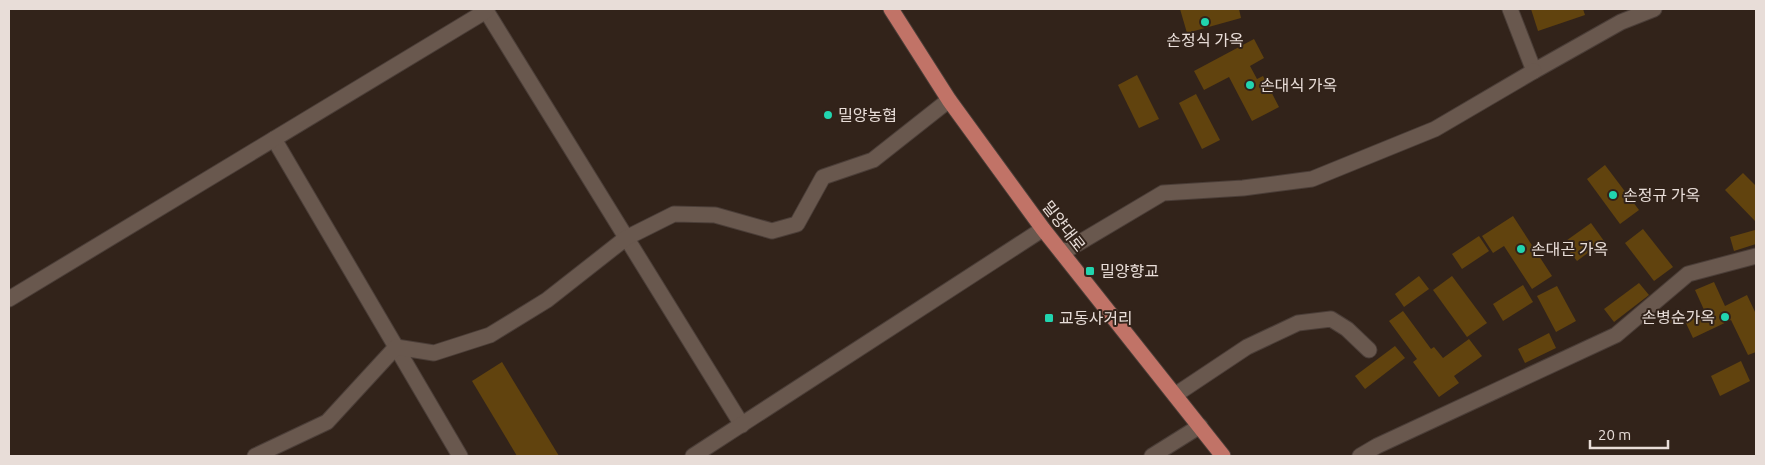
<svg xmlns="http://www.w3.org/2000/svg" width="1765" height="465" font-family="Ubuntu,'Noto Sans KR',sans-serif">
	<rect width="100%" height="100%" fill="#32231a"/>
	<!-- building -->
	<g fill="#61430e">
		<path d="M 1180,9 L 1239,9 L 1241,18 L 1187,33 Z"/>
		<path d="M 1531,9 L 1583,9 L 1585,15 L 1538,31 Z"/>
		<path d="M 1254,39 L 1264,58 L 1250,66 L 1257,79 L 1263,76 L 1279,107 L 1252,121 L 1229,77 L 1204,90 L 1194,71 Z"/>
		<path d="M 1137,75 L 1159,119 L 1139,128 L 1118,85 Z"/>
		<path d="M 1196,94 L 1220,140 L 1202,149 L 1179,103 Z"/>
		<path d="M 1605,165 L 1639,210 L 1620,224 L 1587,179 Z"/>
		<path d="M 1743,173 L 1756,186 L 1756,222 L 1725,190 Z"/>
		<path d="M 1513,216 L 1552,276 L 1532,289 L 1504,246 L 1493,253 L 1482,236 Z"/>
		<path d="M 1591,223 L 1604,241 L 1577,261 L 1563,243 Z"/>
		<path d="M 1643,229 L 1673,267 L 1654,281 L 1625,243 Z"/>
		<path d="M 1755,230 L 1756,244 L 1734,251 L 1730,237 Z"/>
		<path d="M 1479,236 L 1489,251 L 1462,269 L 1452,254 Z"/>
		<path d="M 1419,276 L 1429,289 L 1404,307 L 1395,294 Z"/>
		<path d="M 1452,276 L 1487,323 L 1467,337 L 1433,290 Z"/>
		<path d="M 1714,282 L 1725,306 L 1747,295 L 1756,314 L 1756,352 L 1748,355 L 1731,320 L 1693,338 L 1685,321 L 1705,312 L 1695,290 Z"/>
		<path d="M 1639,283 L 1649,295 L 1614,322 L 1604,309 Z"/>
		<path d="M 1523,285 L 1533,302 L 1503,321 L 1493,304 Z"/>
		<path d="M 1557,286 L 1576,321 L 1556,332 L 1537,296 Z"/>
		<path d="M 1667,310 L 1673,322 L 1663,326 L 1657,315 Z"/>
		<path d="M 1403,311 L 1431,349 L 1434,347 L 1443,358 L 1469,339 L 1482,356 L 1454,376 L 1459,383 L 1439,397 L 1413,362 L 1417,359 L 1389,321 Z"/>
		<path d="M 1549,333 L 1556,348 L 1525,363 L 1518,349 Z"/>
		<path d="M 1395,346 L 1405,358 L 1365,389 L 1355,376 Z"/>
		<path d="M 1741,361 L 1750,381 L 1720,396 L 1711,376 Z"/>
		<path d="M 502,362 L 559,456 L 517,456 L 472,381 Z"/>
	</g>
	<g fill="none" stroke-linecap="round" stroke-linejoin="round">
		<!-- minor casing -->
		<g stroke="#4b3e38" stroke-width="17">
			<g id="minor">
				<path d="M 485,9 L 742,425"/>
				<path d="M 1510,9 L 1534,71 L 1621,22 L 1654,9"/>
				<path d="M 274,139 L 460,456"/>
				<path d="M 1062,253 L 1163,193 L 1243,188 L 1312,179 L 1435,129 L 1534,71"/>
				<path d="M 9,299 L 486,11"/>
				<path d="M 1175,395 L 1247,347 L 1298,323 L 1331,319 L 1347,329 L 1369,350"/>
				<path d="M 255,456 L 327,422 L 396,347 L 434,353 L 490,335 L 547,300 L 626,238 L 674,214 L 715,215 L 772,231 L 797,224 L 823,177 L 873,160 L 949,100"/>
				<path d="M 693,456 L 1043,229"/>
				<path d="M 1152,456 L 1200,426"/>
				<path d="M 1360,456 L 1377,446 L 1616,335 L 1688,274 L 1756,256"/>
			</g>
		</g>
		<!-- major casing -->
		<g stroke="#4b3e38" stroke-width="17">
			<path id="major" d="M 891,9 L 949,100 L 1043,229 L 1223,456"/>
		</g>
		<!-- minor -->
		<use href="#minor" stroke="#69584e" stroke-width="15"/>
		<!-- major -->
		<use href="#major" stroke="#c17367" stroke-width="15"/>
	</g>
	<!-- markers -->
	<g fill="#21d5af" stroke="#32231a" stroke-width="2">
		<circle cx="1205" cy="22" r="5"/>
		<circle cx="1250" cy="85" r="5"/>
		<circle cx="828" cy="115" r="5"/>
		<circle cx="1613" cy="195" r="5"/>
		<circle cx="1521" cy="249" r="5"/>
		<rect x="1085" y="266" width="10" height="10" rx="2.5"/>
		<circle cx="1725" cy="317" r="5"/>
		<rect x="1044" y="313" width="10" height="10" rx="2.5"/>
	</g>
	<g text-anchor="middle" stroke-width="4" stroke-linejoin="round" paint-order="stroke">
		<!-- poi labels -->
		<g font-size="16" fill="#e8ddd8" stroke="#32231a" text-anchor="start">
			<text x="1205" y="46" text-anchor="middle">손정식 가옥</text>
			<text x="1260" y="91">손대식 가옥</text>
			<text x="838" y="121">밀양농협</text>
			<text x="1623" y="201">손정규 가옥</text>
			<text x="1531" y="255">손대곤 가옥</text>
			<text x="1100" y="277">밀양향교</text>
			<text x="1715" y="323" text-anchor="end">손병순가옥</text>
			<text x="1059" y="324">교동사거리</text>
		</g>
		<!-- street labels -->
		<g font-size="16" fill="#e8ddd8" stroke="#32231a">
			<text transform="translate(1064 226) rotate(52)" y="6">밀양대로</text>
		</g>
	</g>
	<!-- border -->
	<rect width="1765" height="465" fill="none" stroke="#e8ddd8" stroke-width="20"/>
	<!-- scale -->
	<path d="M1590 440v8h78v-8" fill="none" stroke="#e8ddd8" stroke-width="2.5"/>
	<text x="1598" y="440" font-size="15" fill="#e8ddd8" stroke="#32231a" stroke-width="4" paint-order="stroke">20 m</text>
</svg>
